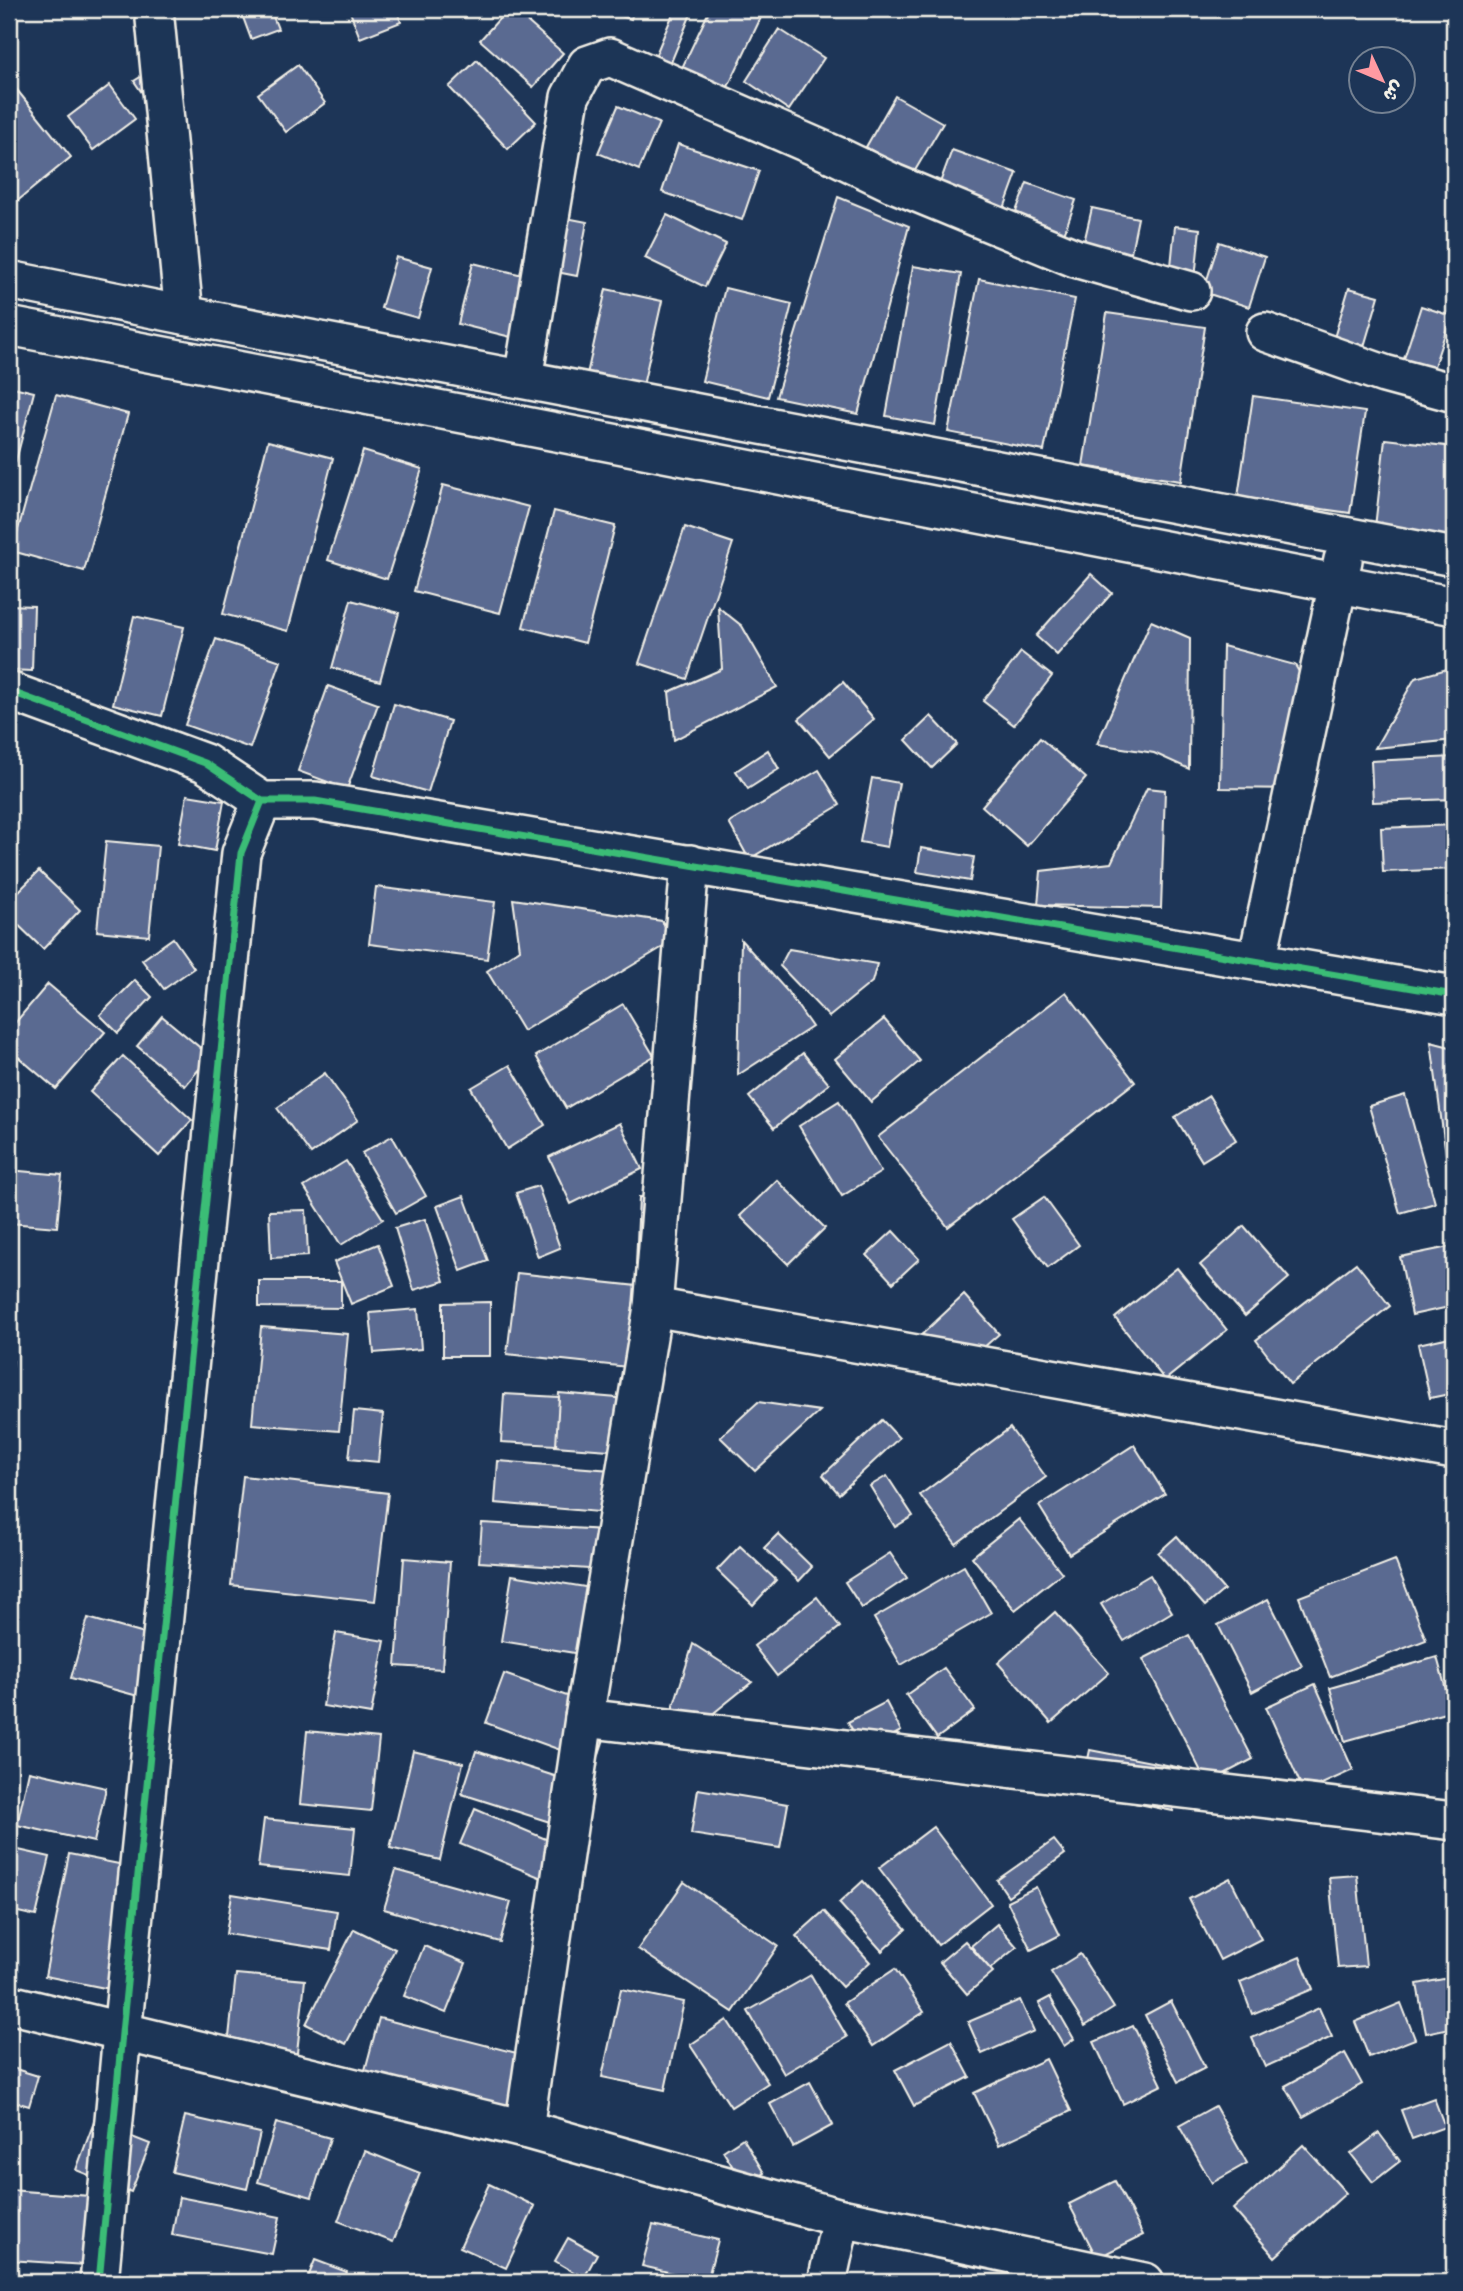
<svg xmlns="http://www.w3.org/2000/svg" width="1463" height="2291" font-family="Kalam,'Playpen Sans Arabic',sans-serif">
	<rect width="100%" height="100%" fill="#1d3557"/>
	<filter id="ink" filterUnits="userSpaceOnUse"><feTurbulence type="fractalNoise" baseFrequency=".0143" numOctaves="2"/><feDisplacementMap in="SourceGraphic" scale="14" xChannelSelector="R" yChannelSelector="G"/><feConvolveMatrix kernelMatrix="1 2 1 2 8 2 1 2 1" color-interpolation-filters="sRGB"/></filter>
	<g filter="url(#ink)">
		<!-- building -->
		<g fill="#5a6a91" stroke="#f4f1e8" stroke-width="2">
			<path d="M 240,9 L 270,9 L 278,29 L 251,39 Z"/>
			<path d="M 349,9 L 396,9 L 401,22 L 360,38 Z"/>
			<path d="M 508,9 L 513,9 L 563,53 L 533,87 L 480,40 Z"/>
			<path d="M 603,9 L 634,9 L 631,19 L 603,11 Z"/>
			<path d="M 675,9 L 693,9 L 667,72 L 651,66 Z"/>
			<path d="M 710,9 L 765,9 L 726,91 L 681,70 Z"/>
			<path d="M 779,29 L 824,58 L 789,110 L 746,81 Z"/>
			<path d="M 477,60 L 536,122 L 508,149 L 449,87 Z"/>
			<path d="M 298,65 L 325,103 L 286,132 L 258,94 Z"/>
			<path d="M 153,69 L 147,100 L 134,81 Z"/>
			<path d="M 9,80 L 71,157 L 9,208 Z"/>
			<path d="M 110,85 L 135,119 L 93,150 L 68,117 Z"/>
			<path d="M 895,96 L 943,123 L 913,174 L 866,147 Z"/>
			<path d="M 618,106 L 659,123 L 639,170 L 598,153 Z"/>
			<path d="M 678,144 L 759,171 L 742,220 L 662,192 Z"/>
			<path d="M 952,150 L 1017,173 L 1002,214 L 937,191 Z"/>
			<path d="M 1027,183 L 1076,200 L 1060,245 L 1010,227 Z"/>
			<path d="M 838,197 L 909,226 L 858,414 L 776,397 Z"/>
			<path d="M 1092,208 L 1138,218 L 1129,262 L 1082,251 Z"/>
			<path d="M 536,212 L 587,222 L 577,276 L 526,266 Z"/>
			<path d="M 667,215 L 726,244 L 705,287 L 645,258 Z"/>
			<path d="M 1175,226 L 1200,229 L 1195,279 L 1170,276 Z"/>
			<path d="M 1219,242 L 1265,257 L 1249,307 L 1203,292 Z"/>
			<path d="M 396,257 L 432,267 L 418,318 L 381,308 Z"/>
			<path d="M 473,263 L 531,277 L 515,338 L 458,324 Z"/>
			<path d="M 913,266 L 961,274 L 935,425 L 886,416 Z"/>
			<path d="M 979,279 L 1075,299 L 1044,451 L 948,432 Z"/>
			<path d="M 725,288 L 792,304 L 768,397 L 702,381 Z"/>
			<path d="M 1349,288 L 1379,296 L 1363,350 L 1333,341 Z"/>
			<path d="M 606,289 L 662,301 L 642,390 L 586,379 Z"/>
			<path d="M 1421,306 L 1451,316 L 1430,378 L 1401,368 Z"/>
			<path d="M 1107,313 L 1205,327 L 1181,481 L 1083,466 Z"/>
			<path d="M 9,386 L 34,392 L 14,468 L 9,466 Z"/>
			<path d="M 56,395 L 128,414 L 84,571 L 12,551 Z"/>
			<path d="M 1253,396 L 1365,412 L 1350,513 L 1238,497 Z"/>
			<path d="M 1385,439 L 1454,447 L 1454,546 L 1374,536 Z"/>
			<path d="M 268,441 L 333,458 L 288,631 L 223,614 Z"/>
			<path d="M 363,451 L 422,469 L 387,579 L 328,560 Z"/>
			<path d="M 443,485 L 529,507 L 500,613 L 414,591 Z"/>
			<path d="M 554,511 L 615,526 L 585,643 L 523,627 Z"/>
			<path d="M 685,527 L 733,543 L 687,679 L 639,663 Z"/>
			<path d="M 1091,574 L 1112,593 L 1057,655 L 1036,636 Z"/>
			<path d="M 351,600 L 399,613 L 380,681 L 332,668 Z"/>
			<path d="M 9,605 L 34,606 L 32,671 L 9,670 Z"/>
			<path d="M 718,607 L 742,626 L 777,687 L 674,740 L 669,692 L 722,669 Z"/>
			<path d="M 134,616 L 184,627 L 162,716 L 113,704 Z"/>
			<path d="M 1151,621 L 1190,638 L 1189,769 L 1154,753 L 1097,744 Z"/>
			<path d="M 216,639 L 281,661 L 250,748 L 185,725 Z"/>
			<path d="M 1223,646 L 1295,665 L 1316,701 L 1311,789 L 1220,788 Z"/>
			<path d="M 1021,652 L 1052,676 L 1014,725 L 983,701 Z"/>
			<path d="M 1454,667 L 1454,740 L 1375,748 L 1415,678 Z"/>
			<path d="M 843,682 L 874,719 L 830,756 L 799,719 Z"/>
			<path d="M 328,686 L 378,704 L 347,789 L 298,771 Z"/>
			<path d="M 394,704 L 450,721 L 428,792 L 373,776 Z"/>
			<path d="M 931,716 L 957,744 L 932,768 L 906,740 Z"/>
			<path d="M 1040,738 L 1086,778 L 1027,846 L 982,806 Z"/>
			<path d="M 768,750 L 779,769 L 748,789 L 736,771 Z"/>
			<path d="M 1454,757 L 1454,799 L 1373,802 L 1371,761 Z"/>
			<path d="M 819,770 L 840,805 L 749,859 L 729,823 Z"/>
			<path d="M 872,778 L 899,783 L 887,847 L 860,842 Z"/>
			<path d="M 1147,788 L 1165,790 L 1161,908 L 1038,905 L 1041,871 L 1111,863 Z"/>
			<path d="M 187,795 L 224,801 L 215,851 L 178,844 Z"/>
			<path d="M 1454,825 L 1454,869 L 1383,872 L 1381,828 Z"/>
			<path d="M 106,841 L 158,846 L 149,936 L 97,931 Z"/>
			<path d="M 921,848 L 974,857 L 970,881 L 917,872 Z"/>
			<path d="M 39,871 L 80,910 L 43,949 L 9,916 L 9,901 Z"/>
			<path d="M 376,887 L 495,902 L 487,959 L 369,944 Z"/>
			<path d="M 513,899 L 662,921 L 673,941 L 523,1031 L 487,971 L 520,949 Z"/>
			<path d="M 173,938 L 194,968 L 164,989 L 142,960 Z"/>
			<path d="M 741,940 L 787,991 L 812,1027 L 738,1075 Z"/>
			<path d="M 789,949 L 877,964 L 872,982 L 829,1017 L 780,966 Z"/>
			<path d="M 135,980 L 152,997 L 118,1033 L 100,1015 Z"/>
			<path d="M 48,984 L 105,1032 L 56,1089 L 9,1049 L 9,1030 Z"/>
			<path d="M 1066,992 L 1135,1082 L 948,1227 L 878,1137 Z"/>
			<path d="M 623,1004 L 654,1056 L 566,1108 L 536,1056 Z"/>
			<path d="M 162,1016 L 210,1056 L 185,1086 L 137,1046 Z"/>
			<path d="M 884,1019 L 920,1061 L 871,1102 L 835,1059 Z"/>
			<path d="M 1431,1042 L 1454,1048 L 1454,1215 Z"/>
			<path d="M 803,1053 L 829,1084 L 774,1128 L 749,1097 Z"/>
			<path d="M 123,1056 L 192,1120 L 159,1156 L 90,1092 Z"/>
			<path d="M 510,1065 L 545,1125 L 507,1149 L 471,1088 Z"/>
			<path d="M 325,1073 L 358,1120 L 311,1154 L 277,1108 Z"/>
			<path d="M 1405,1095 L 1435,1203 L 1400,1213 L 1369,1106 Z"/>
			<path d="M 1209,1096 L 1236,1140 L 1202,1161 L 1175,1117 Z"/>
			<path d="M 839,1101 L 881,1172 L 842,1196 L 799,1126 Z"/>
			<path d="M 620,1123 L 642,1169 L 571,1204 L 549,1157 Z"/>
			<path d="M 392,1136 L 426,1196 L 396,1213 L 362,1153 Z"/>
			<path d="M 346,1161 L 383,1219 L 341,1245 L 304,1187 Z"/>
			<path d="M 9,1170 L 62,1175 L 57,1227 L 9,1223 Z"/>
			<path d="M 777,1180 L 825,1228 L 788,1264 L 740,1216 Z"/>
			<path d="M 538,1186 L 560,1248 L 538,1257 L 516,1193 Z"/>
			<path d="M 464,1196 L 488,1261 L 461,1271 L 437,1206 Z"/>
			<path d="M 639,1197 L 659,1198 L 655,1266 L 636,1265 Z"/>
			<path d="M 1044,1197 L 1079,1245 L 1048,1268 L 1012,1219 Z"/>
			<path d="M 306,1210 L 308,1256 L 271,1258 L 269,1211 Z"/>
			<path d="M 425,1219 L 444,1281 L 414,1290 L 395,1228 Z"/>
			<path d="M 1244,1226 L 1289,1278 L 1245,1316 L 1200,1265 Z"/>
			<path d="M 893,1231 L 919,1259 L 893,1283 L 867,1255 Z"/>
			<path d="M 378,1244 L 394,1286 L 351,1304 L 334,1262 Z"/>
			<path d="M 1449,1247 L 1454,1273 L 1454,1306 L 1412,1315 L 1400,1257 Z"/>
			<path d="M 1356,1263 L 1390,1306 L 1290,1384 L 1256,1340 Z"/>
			<path d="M 1177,1268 L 1227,1330 L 1165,1380 L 1115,1318 Z"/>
			<path d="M 517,1273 L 646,1287 L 637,1368 L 507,1354 Z"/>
			<path d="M 259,1281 L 341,1281 L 341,1308 L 259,1307 Z"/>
			<path d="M 964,1295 L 999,1334 L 951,1376 L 917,1339 Z"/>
			<path d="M 490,1302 L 490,1356 L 443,1356 L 443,1303 Z"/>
			<path d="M 418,1309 L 421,1349 L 374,1353 L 370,1313 Z"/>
			<path d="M 261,1327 L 348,1334 L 339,1431 L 252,1424 Z"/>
			<path d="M 1454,1336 L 1454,1393 L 1430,1398 L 1418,1344 Z"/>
			<path d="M 9,1360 L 13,1361 L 9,1388 Z"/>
			<path d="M 559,1393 L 641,1400 L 636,1452 L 555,1446 Z"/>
			<path d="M 504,1394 L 559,1397 L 556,1445 L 501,1442 Z"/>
			<path d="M 758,1402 L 820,1411 L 755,1471 L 720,1437 Z"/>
			<path d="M 354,1411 L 383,1414 L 378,1462 L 349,1459 Z"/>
			<path d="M 882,1420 L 899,1438 L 839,1494 L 823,1475 Z"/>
			<path d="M 1010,1428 L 1046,1477 L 956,1544 L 920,1495 Z"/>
			<path d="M 1134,1445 L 1165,1494 L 1069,1554 L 1039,1506 Z"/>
			<path d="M 498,1461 L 637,1472 L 633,1515 L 495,1503 Z"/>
			<path d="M 243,1476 L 388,1493 L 375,1601 L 231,1585 Z"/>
			<path d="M 887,1476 L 913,1516 L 895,1527 L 870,1486 Z"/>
			<path d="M 1019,1519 L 1062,1573 L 1015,1610 L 972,1557 Z"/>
			<path d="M 482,1523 L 623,1531 L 620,1571 L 479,1562 Z"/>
			<path d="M 778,1534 L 812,1567 L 799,1581 L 764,1548 Z"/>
			<path d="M 1177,1536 L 1224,1590 L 1205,1606 L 1158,1553 Z"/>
			<path d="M 740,1546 L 776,1580 L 753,1605 L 717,1570 Z"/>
			<path d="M 890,1553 L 907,1578 L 862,1608 L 845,1582 Z"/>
			<path d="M 404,1558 L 450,1562 L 442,1669 L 396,1666 Z"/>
			<path d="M 1395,1560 L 1426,1640 L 1330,1677 L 1299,1597 Z"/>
			<path d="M 964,1566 L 991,1613 L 901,1665 L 874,1618 Z"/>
			<path d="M 512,1575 L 616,1592 L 605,1658 L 501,1641 Z"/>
			<path d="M 1150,1575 L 1172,1612 L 1124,1641 L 1101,1604 Z"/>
			<path d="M 817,1597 L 840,1627 L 777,1676 L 754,1646 Z"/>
			<path d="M 1268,1599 L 1302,1666 L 1252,1692 L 1218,1625 Z"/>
			<path d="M 1055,1612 L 1109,1673 L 1051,1723 L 998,1663 Z"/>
			<path d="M 88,1618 L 155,1637 L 138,1696 L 71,1678 Z"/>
			<path d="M 336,1633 L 385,1641 L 371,1714 L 323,1706 Z"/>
			<path d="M 1189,1635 L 1253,1759 L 1207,1783 L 1143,1659 Z"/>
			<path d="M 693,1644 L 752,1682 L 684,1737 L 672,1711 Z"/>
			<path d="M 1437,1657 L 1452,1711 L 1345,1741 L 1330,1688 Z"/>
			<path d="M 944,1668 L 975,1710 L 937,1738 L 906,1695 Z"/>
			<path d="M 504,1674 L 613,1712 L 596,1763 L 486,1723 Z"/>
			<path d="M 1315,1684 L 1353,1770 L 1304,1792 L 1266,1707 Z"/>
			<path d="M 886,1702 L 901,1731 L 864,1751 L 848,1722 Z"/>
			<path d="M 307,1731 L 379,1738 L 371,1811 L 300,1804 Z"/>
			<path d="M 1090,1750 L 1182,1768 L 1173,1811 L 1081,1792 Z"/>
			<path d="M 413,1751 L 463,1763 L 440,1860 L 390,1848 Z"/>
			<path d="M 476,1751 L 592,1788 L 578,1831 L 462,1794 Z"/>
			<path d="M 29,1771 L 106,1788 L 94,1842 L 17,1825 Z"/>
			<path d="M 698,1789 L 788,1804 L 780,1848 L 691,1834 Z"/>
			<path d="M 475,1809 L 560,1845 L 544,1879 L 460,1844 Z"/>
			<path d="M 264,1819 L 355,1828 L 350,1876 L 258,1867 Z"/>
			<path d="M 933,1827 L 991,1904 L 938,1945 L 879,1868 Z"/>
			<path d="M 1054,1840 L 1065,1854 L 1008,1896 L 997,1880 Z"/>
			<path d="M 14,1849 L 50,1857 L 36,1916 L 9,1910 L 9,1871 Z"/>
			<path d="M 69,1854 L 134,1867 L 110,1989 L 45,1976 Z"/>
			<path d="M 396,1870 L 511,1902 L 500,1942 L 384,1909 Z"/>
			<path d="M 1357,1875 L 1366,1966 L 1338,1968 L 1329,1877 Z"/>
			<path d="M 1230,1878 L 1261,1939 L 1220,1960 L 1189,1899 Z"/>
			<path d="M 863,1881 L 906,1929 L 882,1951 L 839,1903 Z"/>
			<path d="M 684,1882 L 778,1946 L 733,2012 L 638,1949 Z"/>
			<path d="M 1036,1887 L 1060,1935 L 1031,1950 L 1007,1901 Z"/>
			<path d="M 232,1894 L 337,1911 L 331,1950 L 226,1934 Z"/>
			<path d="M 1454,1900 L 1454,1952 L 1448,1901 Z"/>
			<path d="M 824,1911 L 870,1962 L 842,1987 L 796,1936 Z"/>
			<path d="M 997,1924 L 1017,1947 L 990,1969 L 971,1946 Z"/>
			<path d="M 354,1929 L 395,1949 L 346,2044 L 306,2024 Z"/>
			<path d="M 965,1941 L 993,1972 L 967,1994 L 940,1962 Z"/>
			<path d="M 424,1946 L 466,1963 L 446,2013 L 404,1996 Z"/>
			<path d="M 1080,1954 L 1114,2008 L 1085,2026 L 1051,1972 Z"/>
			<path d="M 1300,1957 L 1313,1989 L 1252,2014 L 1240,1982 Z"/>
			<path d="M 895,1969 L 924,2012 L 873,2046 L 844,2003 Z"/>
			<path d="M 236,1974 L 305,1980 L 296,2062 L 227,2055 Z"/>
			<path d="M 811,1975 L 847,2037 L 784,2074 L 748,2011 Z"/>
			<path d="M 1454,1977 L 1454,2027 L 1426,2033 L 1417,1984 Z"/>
			<path d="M 621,1989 L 684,2002 L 665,2090 L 602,2077 Z"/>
			<path d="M 1050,1997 L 1074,2039 L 1064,2046 L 1039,2003 Z"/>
			<path d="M 1020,2000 L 1034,2031 L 982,2054 L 968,2022 Z"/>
			<path d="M 1171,2001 L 1205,2068 L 1178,2082 L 1145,2015 Z"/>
			<path d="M 1401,2003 L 1415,2039 L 1369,2057 L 1355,2022 Z"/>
			<path d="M 1319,2008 L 1332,2037 L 1265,2067 L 1252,2038 Z"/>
			<path d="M 379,2018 L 536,2058 L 521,2114 L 364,2074 Z"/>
			<path d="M 727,2020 L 768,2083 L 731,2107 L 690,2045 Z"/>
			<path d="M 1133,2025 L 1162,2085 L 1123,2104 L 1094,2042 Z"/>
			<path d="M 951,2041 L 970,2077 L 914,2106 L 895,2070 Z"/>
			<path d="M 1454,2050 L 1454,2083 L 1449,2051 Z"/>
			<path d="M 1345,2053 L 1362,2084 L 1303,2117 L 1285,2086 Z"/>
			<path d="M 1046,2059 L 1071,2111 L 999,2145 L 974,2093 Z"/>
			<path d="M 9,2067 L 38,2076 L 29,2106 L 9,2100 Z"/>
			<path d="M 810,2082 L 833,2125 L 793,2147 L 770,2104 Z"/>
			<path d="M 1434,2098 L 1445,2127 L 1412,2139 L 1401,2110 Z"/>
			<path d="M 1215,2106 L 1247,2163 L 1212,2183 L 1179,2126 Z"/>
			<path d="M 185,2116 L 260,2133 L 247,2189 L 172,2172 Z"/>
			<path d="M 94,2122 L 150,2144 L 131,2192 L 76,2170 Z"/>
			<path d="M 276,2123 L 330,2138 L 312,2197 L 258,2182 Z"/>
			<path d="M 1379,2133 L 1400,2161 L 1373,2182 L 1351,2154 Z"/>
			<path d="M 743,2138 L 764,2173 L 744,2185 L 723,2151 Z"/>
			<path d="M 1303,2145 L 1346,2193 L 1275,2257 L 1233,2209 Z"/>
			<path d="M 365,2151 L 420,2173 L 393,2242 L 338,2221 Z"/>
			<path d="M 1115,2181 L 1143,2235 L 1097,2258 L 1069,2204 Z"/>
			<path d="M 489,2184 L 535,2206 L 506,2268 L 460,2247 Z"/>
			<path d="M 9,2190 L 90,2196 L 85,2265 L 9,2260 Z"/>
			<path d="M 179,2197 L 280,2217 L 272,2254 L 172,2235 Z"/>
			<path d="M 653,2225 L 718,2240 L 707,2281 L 642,2266 Z"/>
			<path d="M 568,2238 L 597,2254 L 584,2278 L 555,2261 Z"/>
			<path d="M 315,2260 L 347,2272 L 343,2282 L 306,2282 Z"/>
		</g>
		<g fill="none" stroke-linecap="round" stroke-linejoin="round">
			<!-- minor casing -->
			<g stroke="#f4f1e8" stroke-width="42">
				<g id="minor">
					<path d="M 154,9 L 184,315"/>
					<path d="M 9,280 L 184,315 L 1454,557"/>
					<path d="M 9,326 L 1454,606"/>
					<path d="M 1265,332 L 1384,374 L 1454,393"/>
					<path d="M 523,379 L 570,97 L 587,65 L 610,57 L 837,156 L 893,183 L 1075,258 L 1191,291"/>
					<path d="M 9,691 L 205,763 L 262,801 L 315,801 L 1454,995"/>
					<path d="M 1257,961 L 1343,560"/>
					<path d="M 653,1307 L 1454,1450"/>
					<path d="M 584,1718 L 1454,1821"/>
					<path d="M 9,2004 L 524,2129 L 841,2218 L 1145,2282"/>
					<path d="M 524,2129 L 584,1718 L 653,1307 L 690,864"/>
					<path d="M 99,2282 L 122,2033 L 241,853 L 262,801"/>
					<path d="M 827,2282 L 841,2218"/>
				</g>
			</g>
			<!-- minor -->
			<use href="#minor" stroke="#1d3557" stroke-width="37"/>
			<!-- cycleway casing -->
			<g stroke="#1d3557" stroke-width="11">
				<g id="cycleway">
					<path d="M 9,691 L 205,763 L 262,801 L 315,801 L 1454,995"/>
					<path d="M 99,2282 L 122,2033 L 241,853 L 262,801"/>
				</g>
			</g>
			<!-- cycleway -->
			<use href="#cycleway" stroke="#3abd76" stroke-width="7"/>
		</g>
	</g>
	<!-- margin -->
	<rect width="1463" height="2291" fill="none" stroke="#1d3557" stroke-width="35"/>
	<rect x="18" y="18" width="1428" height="2256" fill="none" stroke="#f4f1e8" stroke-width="2.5" filter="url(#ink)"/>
	<!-- north arrow -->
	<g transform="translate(1382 80) rotate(134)"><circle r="33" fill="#1d3557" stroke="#738091" stroke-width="2"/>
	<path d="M0-5L12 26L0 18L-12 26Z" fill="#ff9aa2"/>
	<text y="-10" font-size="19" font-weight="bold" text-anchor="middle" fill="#f4f1e8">ش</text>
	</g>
</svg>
